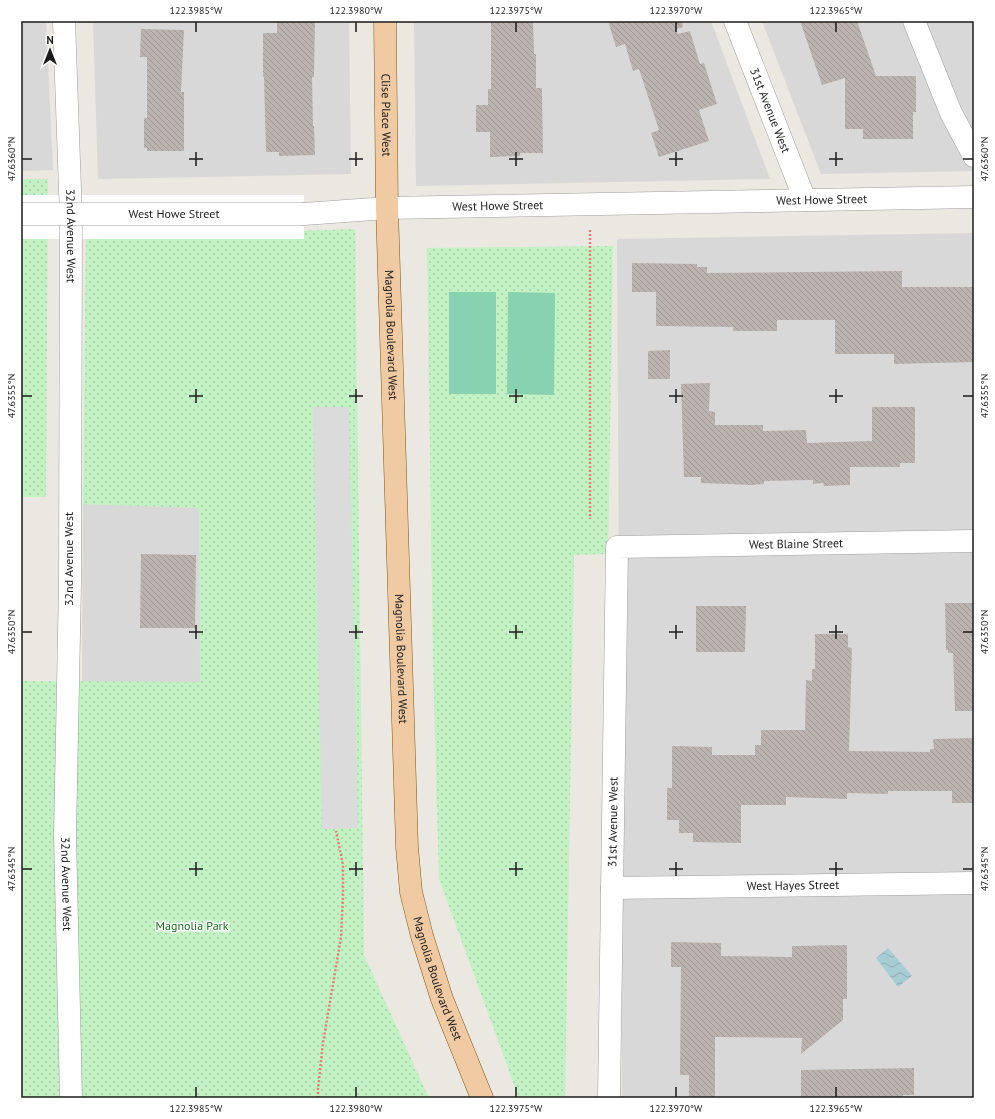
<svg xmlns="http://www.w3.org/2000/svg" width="995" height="1119" font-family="'PT Sans',sans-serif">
	<defs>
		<pattern id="park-dots" width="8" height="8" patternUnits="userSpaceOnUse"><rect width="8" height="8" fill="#c2f1c3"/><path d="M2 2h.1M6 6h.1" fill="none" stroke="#a6cea7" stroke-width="1.8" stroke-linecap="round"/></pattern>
		<pattern id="water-waves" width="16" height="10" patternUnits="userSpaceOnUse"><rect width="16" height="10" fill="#a6ccd4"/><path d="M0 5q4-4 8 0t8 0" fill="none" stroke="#8eafb5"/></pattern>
		<pattern id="building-back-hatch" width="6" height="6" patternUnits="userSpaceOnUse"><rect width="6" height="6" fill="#bbb3af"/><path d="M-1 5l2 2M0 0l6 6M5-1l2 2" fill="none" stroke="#a09996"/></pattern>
	</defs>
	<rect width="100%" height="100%" fill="#ebe7e1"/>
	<!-- residential -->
	<g fill="#d9d8d8">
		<path d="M 21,21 L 46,21 L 53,170 L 21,171 Z"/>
		<path d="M 93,21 L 349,21 L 351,174 L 98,179 Z"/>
		<path d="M 414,21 L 711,21 L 770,179 L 416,186 Z"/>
		<path d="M 762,21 L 974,21 L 974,171 L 821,174 Z"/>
		<path d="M 974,233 L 974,1098 L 622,1098 L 617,239 Z"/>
		<path d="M 83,504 L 200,508 L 200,682 L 82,682 Z"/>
	</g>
	<!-- park -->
	<g fill="url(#park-dots)">
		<path d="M 21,179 L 48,179 L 46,497 L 21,497 Z"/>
		<path d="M 355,229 L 364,955 L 429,1098 L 21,1098 L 21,681 L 200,682 L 199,508 L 83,504 L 86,238 Z"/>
		<path d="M 613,246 L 608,554 L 574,555 L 565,1098 L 519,1098 L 439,879 L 433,661 L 427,248 Z"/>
	</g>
	<!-- pitch -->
	<g fill="#88d2b2">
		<rect x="449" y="292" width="47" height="102"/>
		<path d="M 508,292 L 555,293 L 554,395 L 507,394 Z"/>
	</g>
	<!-- parking -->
	<path fill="#dbdbdb" d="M 313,407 L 349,407 L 358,828 L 322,829 Z"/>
	<!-- water -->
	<path fill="url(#water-waves)" d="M 888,948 L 912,976 L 898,987 L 876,958 Z"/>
	<!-- pier -->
	<rect fill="#fff" x="21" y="195" width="283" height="44"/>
	<!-- building -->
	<g fill="url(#building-back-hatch)">
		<path d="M 277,21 L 315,21 L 314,77 L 312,77 L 313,126 L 314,126 L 315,155 L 279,156 L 279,152 L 266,152 L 264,77 L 263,77 L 263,33 L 277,33 Z"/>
		<path d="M 491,21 L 533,21 L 534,54 L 536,54 L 536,88 L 542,88 L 543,153 L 520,153 L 520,156 L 490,157 L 490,132 L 476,132 L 476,105 L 488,105 L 488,89 L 491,89 Z"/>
		<path d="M 608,21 L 682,21 L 683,27 L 676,29 L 678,34 L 690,31 L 700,64 L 704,63 L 717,104 L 699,110 L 709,141 L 659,157 L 651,133 L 659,130 L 639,69 L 633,71 L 625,44 L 616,47 Z"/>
		<path d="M 800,21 L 857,21 L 876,76 L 916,76 L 916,112 L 913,112 L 913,139 L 863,139 L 863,129 L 845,129 L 845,78 L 822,85 Z"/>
		<path d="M 141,29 L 184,30 L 181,92 L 184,92 L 184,151 L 147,151 L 147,148 L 144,148 L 144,118 L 147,118 L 147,57 L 140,57 Z"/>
		<path d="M 632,263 L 697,264 L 697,267 L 707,267 L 707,273 L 902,271 L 902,287 L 974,287 L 974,362 L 894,364 L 894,354 L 835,354 L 835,320 L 777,320 L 777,331 L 733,331 L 733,327 L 656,326 L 656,292 L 632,292 Z"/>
		<path d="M 670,350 L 670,379 L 648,379 L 648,351 Z"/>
		<path d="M 710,383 L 709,411 L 715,412 L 715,425 L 763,425 L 763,431 L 806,430 L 807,443 L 872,441 L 872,407 L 915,407 L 915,463 L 900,463 L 900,467 L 850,467 L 850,485 L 824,486 L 823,483 L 813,484 L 813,480 L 764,481 L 764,484 L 752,485 L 701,483 L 701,477 L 684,477 L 681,384 Z"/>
		<path d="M 141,554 L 196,555 L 195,628 L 140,628 Z"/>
		<path d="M 945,603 L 974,603 L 974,711 L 955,711 L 953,653 L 948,653 L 948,650 L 946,650 Z"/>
		<path d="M 696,606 L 746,606 L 745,652 L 696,652 Z"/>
		<path d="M 815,634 L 848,634 L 848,647 L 852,648 L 849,751 L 930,752 L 930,749 L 934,749 L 933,739 L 974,738 L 974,803 L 952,803 L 952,791 L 888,791 L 888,794 L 847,793 L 847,799 L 786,797 L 786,805 L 741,805 L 741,843 L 693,842 L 693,833 L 679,833 L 679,820 L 667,820 L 667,788 L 672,788 L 672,746 L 712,747 L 712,755 L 755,755 L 755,745 L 761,745 L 761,730 L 805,730 L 806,680 L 812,681 L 812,669 L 815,669 Z"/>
		<path d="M 671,942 L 721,943 L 721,956 L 792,957 L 792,946 L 847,945 L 847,999 L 843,999 L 843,1020 L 801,1054 L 802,1038 L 715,1037 L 715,1098 L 689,1098 L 689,1075 L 680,1075 L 681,967 L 671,967 Z"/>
		<path d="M 914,1068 L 914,1095 L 903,1095 L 903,1098 L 801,1098 L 801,1070 Z"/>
	</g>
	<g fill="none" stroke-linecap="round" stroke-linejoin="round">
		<!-- minor casing -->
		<g stroke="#9f9f9f" stroke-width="23">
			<g id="minor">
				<path id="s1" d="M 64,21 L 71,218 L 70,584 L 65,835 L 71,1098"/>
				<path id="s2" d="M 735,21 L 805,200"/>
				<path d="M 914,21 L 951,113 L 974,156"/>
				<path id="s3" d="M 304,214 L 387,208 L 974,197"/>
				<path id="s4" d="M 612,888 L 974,883"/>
				<path id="s5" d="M 609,1098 L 617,547 L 974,541"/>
			</g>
		</g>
		<!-- major casing -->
		<g stroke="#805611" stroke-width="23">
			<g id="major">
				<path id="s6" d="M 385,21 L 387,208 L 407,847 L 411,892 L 422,936 L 442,999 L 482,1098"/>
			</g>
		</g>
		<!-- path -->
		<g stroke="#e87c76" stroke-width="2.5" stroke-dasharray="2 2" stroke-linecap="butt">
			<path d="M 590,230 L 590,519"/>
			<path d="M 318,1098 L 318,1089 L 323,1043 L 341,937 L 343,896 L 343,865 L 336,831"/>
		</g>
		<!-- minor -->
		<use href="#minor" stroke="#fff" stroke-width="22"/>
		<!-- major -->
		<use href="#major" stroke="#f0caa2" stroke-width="22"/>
		<!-- minor-bridge casing -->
		<g stroke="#9f9f9f" stroke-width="23" stroke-linecap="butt">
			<g id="minor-bridge">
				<path id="s7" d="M 21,214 L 304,214"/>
			</g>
		</g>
		<!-- minor-bridge -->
		<use href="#minor-bridge" stroke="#fff" stroke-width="22"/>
	</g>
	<!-- ticks -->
	<path fill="none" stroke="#1b1b1b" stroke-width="1.5" d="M 196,22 L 196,32M 356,22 L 356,32M 516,22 L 516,32M 676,22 L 676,32M 836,22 L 836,32M 196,152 L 196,166M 356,152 L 356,166M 516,152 L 516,166M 676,152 L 676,166M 836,152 L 836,166M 22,159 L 32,159M 189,159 L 203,159M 349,159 L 363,159M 509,159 L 523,159M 669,159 L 683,159M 829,159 L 843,159M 963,159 L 973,159M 196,389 L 196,403M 356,389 L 356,403M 516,389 L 516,403M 676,389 L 676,403M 836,389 L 836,403M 22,396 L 32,396M 189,396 L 203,396M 349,396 L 363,396M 509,396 L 523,396M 669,396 L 683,396M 829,396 L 843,396M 963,396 L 973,396M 196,625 L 196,639M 356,625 L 356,639M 516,625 L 516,639M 676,625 L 676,639M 836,625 L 836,639M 22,632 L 32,632M 189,632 L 203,632M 349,632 L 363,632M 509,632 L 523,632M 669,632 L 683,632M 829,632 L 843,632M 963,632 L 973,632M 196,862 L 196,876M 356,862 L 356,876M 516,862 L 516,876M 676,862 L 676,876M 836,862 L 836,876M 22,869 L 32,869M 189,869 L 203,869M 349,869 L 363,869M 509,869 L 523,869M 669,869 L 683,869M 829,869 L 843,869M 963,869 L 973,869M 196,1087 L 196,1097M 356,1087 L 356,1097M 516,1087 L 516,1097M 676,1087 L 676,1097M 836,1087 L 836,1097"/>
	<g text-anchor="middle" stroke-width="3" stroke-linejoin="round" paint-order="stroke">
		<!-- street labels -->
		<g font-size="12" fill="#1b1b1b" stroke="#fff">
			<text dy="4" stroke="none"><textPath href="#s2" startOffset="96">31st Avenue West</textPath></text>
			<text dy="4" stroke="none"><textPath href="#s6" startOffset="94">Clise Place West</textPath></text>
			<text dy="4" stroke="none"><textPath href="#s3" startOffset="518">West Howe Street</textPath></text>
			<text dy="4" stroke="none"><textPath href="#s3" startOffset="194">West Howe Street</textPath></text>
			<text dy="4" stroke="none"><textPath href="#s7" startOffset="153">West Howe Street</textPath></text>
			<text dy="4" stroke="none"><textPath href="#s1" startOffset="215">32nd Avenue West</textPath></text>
			<text dy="4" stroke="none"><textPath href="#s6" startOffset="314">Magnolia Boulevard West</textPath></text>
			<text dy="4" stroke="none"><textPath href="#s5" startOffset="730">West Blaine Street</textPath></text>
			<text transform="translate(69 559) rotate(-90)" y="4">32nd Avenue West</text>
			<text dy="4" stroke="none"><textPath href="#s6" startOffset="638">Magnolia Boulevard West</textPath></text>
			<text dy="4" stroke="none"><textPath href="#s5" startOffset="276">31st Avenue West</textPath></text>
			<text dy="4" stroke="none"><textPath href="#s1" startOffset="863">32nd Avenue West</textPath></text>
			<text dy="4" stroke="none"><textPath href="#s4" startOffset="181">West Hayes Street</textPath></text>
			<text dy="4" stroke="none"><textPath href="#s6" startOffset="962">Magnolia Boulevard West</textPath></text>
		</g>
		<!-- park labels -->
		<g font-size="12" fill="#176a1a" stroke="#fff">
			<text x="192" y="930">Magnolia Park</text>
		</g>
	</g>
	<!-- border -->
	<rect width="995" height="1119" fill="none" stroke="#ffffff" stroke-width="44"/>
	<!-- north arrow -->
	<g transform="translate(50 50)" stroke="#ffffff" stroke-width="3" paint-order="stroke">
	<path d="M0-3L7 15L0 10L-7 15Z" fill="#1b1b1b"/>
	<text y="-6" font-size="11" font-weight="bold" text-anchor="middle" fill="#1b1b1b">N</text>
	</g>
	<rect x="22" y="22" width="951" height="1075" fill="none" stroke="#1b1b1b" stroke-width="1.5"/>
	<g font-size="10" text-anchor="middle" fill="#1b1b1b">
		<text x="196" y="14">122.3985°W</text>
		<text x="356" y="14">122.3980°W</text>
		<text x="516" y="14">122.3975°W</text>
		<text x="676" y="14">122.3970°W</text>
		<text x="836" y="14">122.3965°W</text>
		<text transform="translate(11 159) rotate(-90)" y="4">47.6360°N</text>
		<text transform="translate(984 159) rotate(-90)" y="4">47.6360°N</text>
		<text transform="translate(11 396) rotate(-90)" y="4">47.6355°N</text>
		<text transform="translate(984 396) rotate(-90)" y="4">47.6355°N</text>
		<text transform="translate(11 632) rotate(-90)" y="4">47.6350°N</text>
		<text transform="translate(984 632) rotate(-90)" y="4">47.6350°N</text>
		<text transform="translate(11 869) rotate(-90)" y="4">47.6345°N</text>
		<text transform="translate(984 869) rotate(-90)" y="4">47.6345°N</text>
		<text x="196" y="1112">122.3985°W</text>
		<text x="356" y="1112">122.3980°W</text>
		<text x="516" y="1112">122.3975°W</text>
		<text x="676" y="1112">122.3970°W</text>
		<text x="836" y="1112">122.3965°W</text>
	</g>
</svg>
